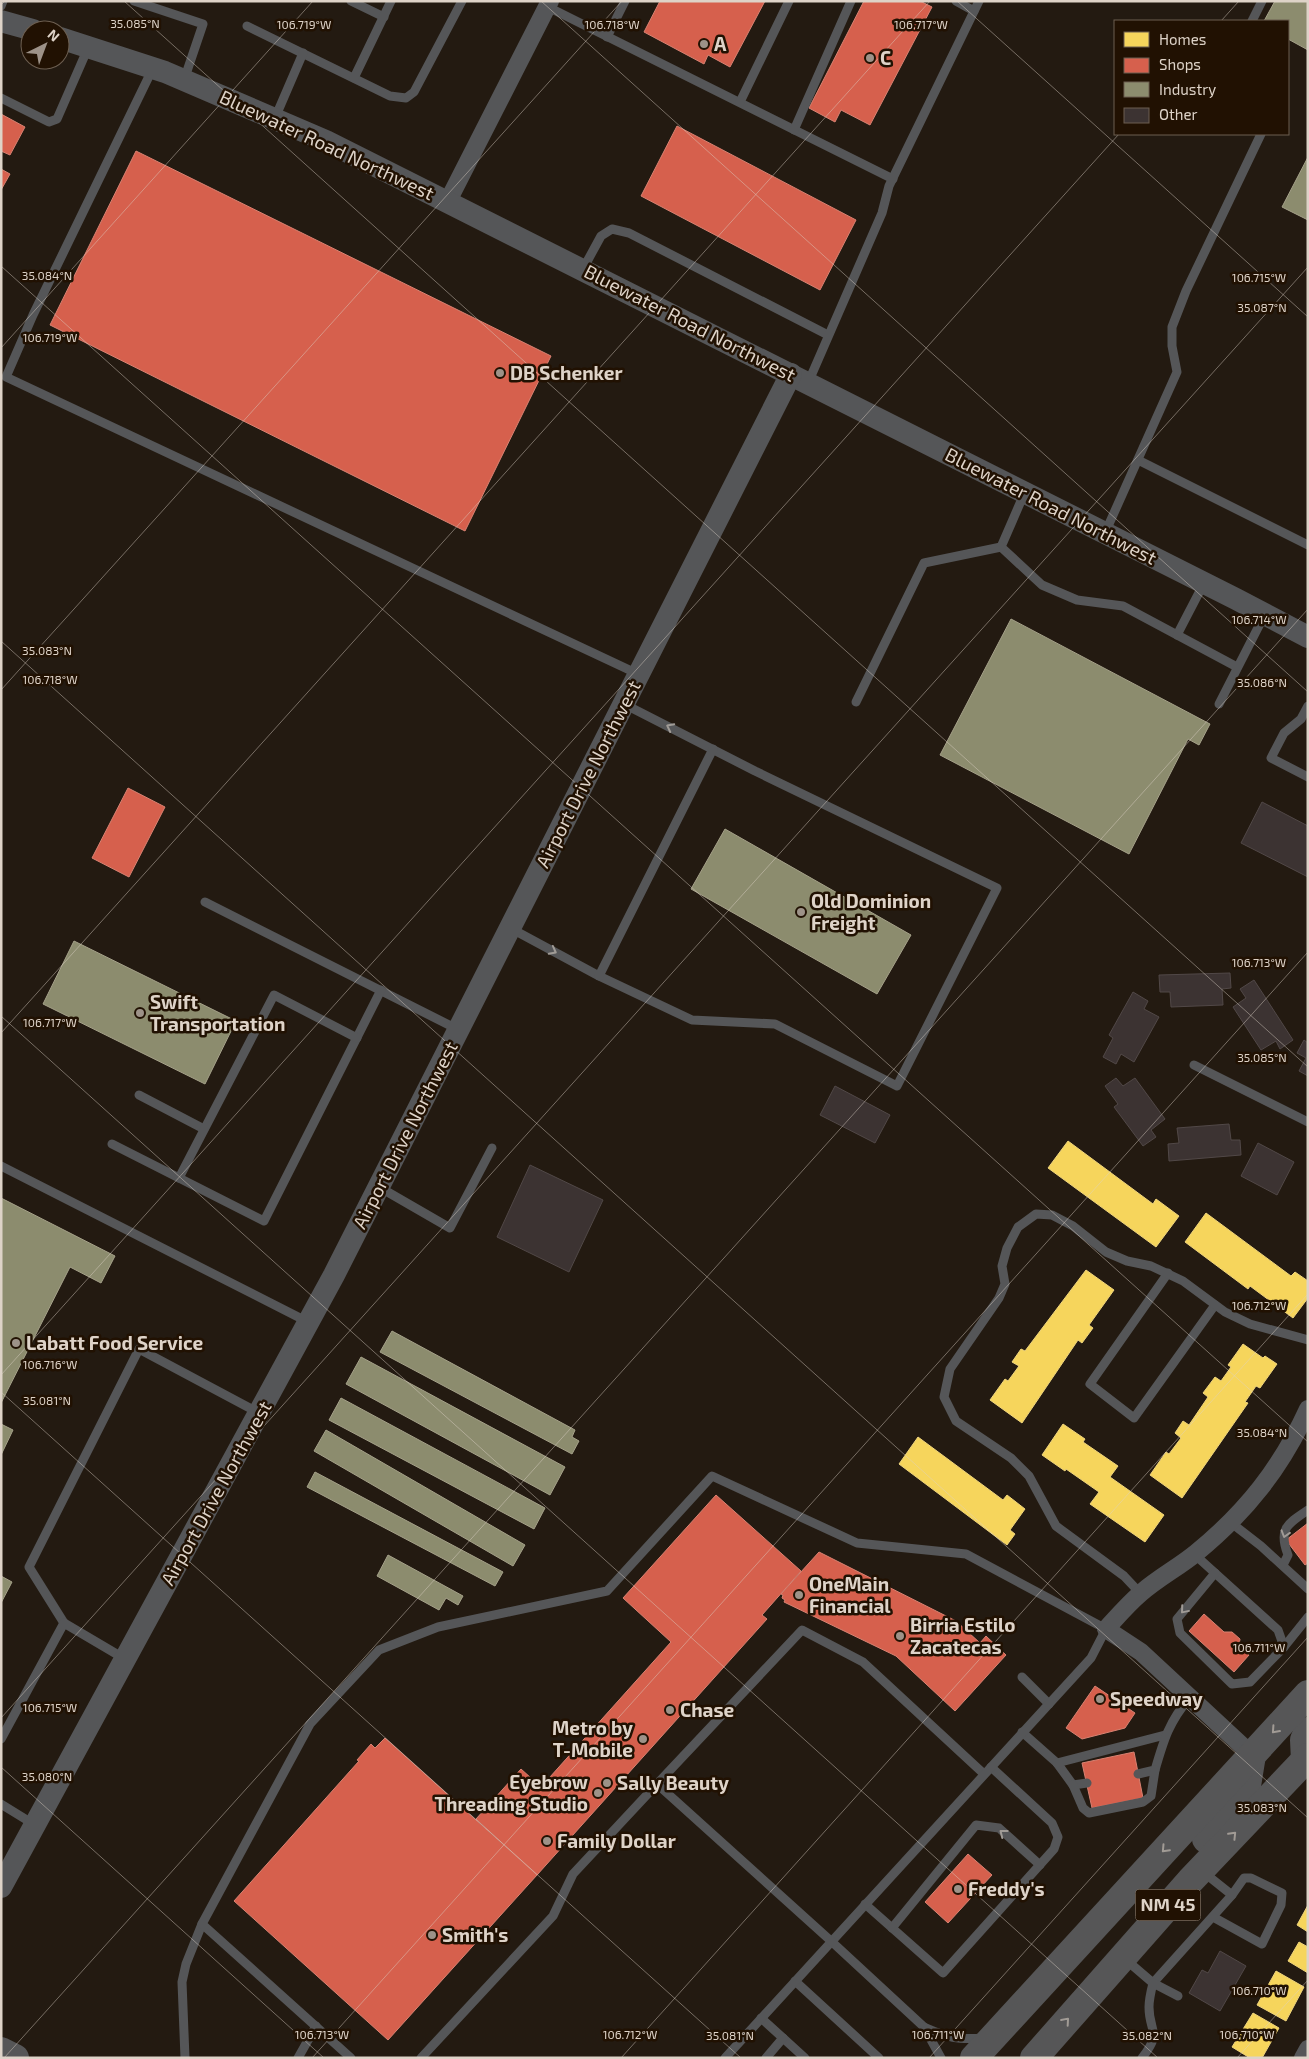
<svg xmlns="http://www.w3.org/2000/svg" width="1309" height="2059" font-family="'Exo 2',sans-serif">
	<rect width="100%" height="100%" fill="#231a11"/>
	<!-- homes -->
	<g fill="#f6d55c" stroke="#efd47c">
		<path d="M 1068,1141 L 1153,1204 L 1156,1199 L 1179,1216 L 1156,1247 L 1048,1168 Z"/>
		<path d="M 1206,1213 L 1291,1276 L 1295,1272 L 1308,1281 L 1308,1298 L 1293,1318 L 1250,1286 L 1248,1289 L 1185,1242 Z"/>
		<path d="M 1086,1270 L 1114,1290 L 1089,1325 L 1093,1328 L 1082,1343 L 1078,1340 L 1022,1423 L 990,1400 L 1005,1379 L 1008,1381 L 1019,1366 L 1012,1362 L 1021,1349 L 1025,1351 Z"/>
		<path d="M 1243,1344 L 1263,1358 L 1265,1356 L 1277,1364 L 1260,1388 L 1256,1386 L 1245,1402 L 1248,1403 L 1182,1498 L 1150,1475 L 1166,1452 L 1169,1454 L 1181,1438 L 1175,1433 L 1183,1421 L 1189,1425 L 1208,1397 L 1203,1393 L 1215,1377 L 1221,1381 L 1231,1367 L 1228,1365 Z"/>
		<path d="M 1063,1424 L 1085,1439 L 1083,1442 L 1118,1466 L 1110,1477 L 1164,1515 L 1145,1542 L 1090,1504 L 1099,1492 L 1066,1469 L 1065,1471 L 1042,1455 Z"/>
		<path d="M 918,1437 L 1003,1500 L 1007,1495 L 1025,1509 L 1010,1530 L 1015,1534 L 1007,1545 L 899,1464 Z"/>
		<path d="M 1308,1905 L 1308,1932 L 1297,1925 Z"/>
		<path d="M 1299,1942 L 1308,1947 L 1308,1973 L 1288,1961 Z"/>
		<path d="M 1276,1971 L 1304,1987 L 1286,2021 L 1257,2005 Z"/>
		<path d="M 1253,2013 L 1279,2028 L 1262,2058 L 1250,2058 L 1232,2047 Z"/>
	</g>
	<!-- shops -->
	<g fill="#d6604d" stroke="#d88272">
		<path d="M 660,1 L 765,1 L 730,67 L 708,55 L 704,64 L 644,32 Z"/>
		<path d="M 864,1 L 920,1 L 932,7 L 870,125 L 841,110 L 835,122 L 809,108 Z"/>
		<path d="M 1,114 L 25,127 L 10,155 L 1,151 Z"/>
		<path d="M 677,126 L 856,220 L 820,290 L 641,196 Z"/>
		<path d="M 136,151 L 551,356 L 465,531 L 50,325 Z"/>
		<path d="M 1,169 L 10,174 L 1,190 Z"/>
		<path d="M 128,788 L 165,807 L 129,877 L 92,858 Z"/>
		<path d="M 716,1495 L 801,1571 L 762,1615 L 767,1619 L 537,1875 L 476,1819 L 521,1769 L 541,1787 L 671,1642 L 623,1598 Z"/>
		<path d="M 1308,1523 L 1308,1563 L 1305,1565 L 1286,1540 Z"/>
		<path d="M 819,1552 L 956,1621 L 980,1643 L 986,1636 L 1006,1655 L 955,1711 L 896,1656 L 784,1602 L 785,1600 L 782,1598 L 783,1595 L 781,1594 Z"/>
		<path d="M 1204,1614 L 1224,1632 L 1232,1632 L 1240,1639 L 1239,1646 L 1249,1655 L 1234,1672 L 1189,1631 Z"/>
		<path d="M 1095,1686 L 1135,1713 L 1125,1728 L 1082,1739 L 1066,1728 Z"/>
		<path d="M 385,1738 L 537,1875 L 388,2040 L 234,1901 L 359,1761 L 357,1760 L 371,1744 L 375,1748 Z"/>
		<path d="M 1134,1752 L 1143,1798 L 1092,1808 L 1082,1763 Z"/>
		<path d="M 968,1854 L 992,1875 L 948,1923 L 925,1902 Z"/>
	</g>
	<!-- industry -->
	<g fill="#8c8c6e" stroke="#a5a189">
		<path d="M 1275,1 L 1308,1 L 1308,50 L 1288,39 L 1288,21 L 1264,21 Z"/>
		<path d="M 1308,157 L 1308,220 L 1282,207 Z"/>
		<path d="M 1011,619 L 1210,724 L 1199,745 L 1188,739 L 1129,854 L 940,755 Z"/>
		<path d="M 725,829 L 911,935 L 877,994 L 691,889 Z"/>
		<path d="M 74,941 L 236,1021 L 205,1084 L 43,1004 Z"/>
		<path d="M 1,1198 L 115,1256 L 101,1283 L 70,1267 L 1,1403 Z"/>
		<path d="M 392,1331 L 575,1430 L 572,1437 L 579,1441 L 572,1454 L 380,1352 Z"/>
		<path d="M 361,1357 L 565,1467 L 550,1495 L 346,1384 Z"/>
		<path d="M 341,1398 L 545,1508 L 534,1529 L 329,1420 Z"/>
		<path d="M 1,1424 L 13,1430 L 1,1455 Z"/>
		<path d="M 326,1430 L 525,1545 L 513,1566 L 314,1451 Z"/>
		<path d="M 315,1472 L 503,1572 L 495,1586 L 307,1487 Z"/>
		<path d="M 388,1555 L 463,1596 L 458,1605 L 446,1598 L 439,1610 L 377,1576 Z"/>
		<path d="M 1,1576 L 12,1582 L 1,1603 Z"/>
	</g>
	<!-- building -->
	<g fill="#3c3332" stroke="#514847">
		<path d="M 1262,802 L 1308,826 L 1308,877 L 1241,843 Z"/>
		<path d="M 1230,973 L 1231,988 L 1222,989 L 1223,1005 L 1171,1007 L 1170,992 L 1160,992 L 1159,975 Z"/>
		<path d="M 1254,980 L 1293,1040 L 1280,1049 L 1276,1041 L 1261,1050 L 1233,1007 L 1246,998 L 1240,989 Z"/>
		<path d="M 1133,992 L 1148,1001 L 1144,1009 L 1159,1017 L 1134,1062 L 1121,1054 L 1116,1064 L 1103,1057 L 1113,1038 L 1109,1035 Z"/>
		<path d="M 1304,1040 L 1308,1043 L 1308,1076 L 1299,1071 L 1306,1058 L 1297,1053 Z"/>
		<path d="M 1116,1078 L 1123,1086 L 1135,1078 L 1165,1119 L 1151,1130 L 1156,1137 L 1143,1146 L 1114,1107 L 1118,1104 L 1105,1086 Z"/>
		<path d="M 835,1086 L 890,1115 L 875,1143 L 820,1115 Z"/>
		<path d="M 1229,1124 L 1231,1140 L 1240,1140 L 1241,1155 L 1169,1161 L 1168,1144 L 1179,1143 L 1177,1128 Z"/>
		<path d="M 1258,1143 L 1294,1162 L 1277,1195 L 1241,1176 Z"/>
		<path d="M 530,1165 L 603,1200 L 569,1272 L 497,1237 Z"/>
		<path d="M 1220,1951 L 1246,1966 L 1220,2011 L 1189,1993 L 1202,1970 L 1208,1973 Z"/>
	</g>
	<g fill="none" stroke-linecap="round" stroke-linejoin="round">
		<!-- service -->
		<g stroke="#555658" stroke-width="9">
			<path d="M 134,1 L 203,24 L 184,80"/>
			<path d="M 351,1 L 384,17"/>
			<path d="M 956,1 L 974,11"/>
			<path d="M 1,6 L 3,1"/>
			<path d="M 548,7 L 893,179"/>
			<path d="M 1252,21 L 1262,1"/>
			<path d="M 247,26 L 390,96 L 406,98 L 414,92 L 462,1"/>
			<path d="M 607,37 L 625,1"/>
			<path d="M 153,68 L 33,315 L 6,377 L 638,674"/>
			<path d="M 354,78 L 391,1"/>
			<path d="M 1,98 L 49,122 L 57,119 L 88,48"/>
			<path d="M 740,102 L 789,1"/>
			<path d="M 275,118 L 303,53"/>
			<path d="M 794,130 L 851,1"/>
			<path d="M 583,269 L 601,236 L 612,229 L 629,233 L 828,335"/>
			<path d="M 808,383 L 882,213 L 889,186 L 979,1"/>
			<path d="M 1138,460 L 1308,545"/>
			<path d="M 1024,494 L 1001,547 L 1042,585 L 1077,600 L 1123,606 L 1237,667"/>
			<path d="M 1105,533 L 1177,372 L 1172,346 L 1172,327 L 1186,291 L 1261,134"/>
			<path d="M 1177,635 L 1204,583"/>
			<path d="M 856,702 L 924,563 L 1001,547"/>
			<path d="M 1219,704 L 1265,614"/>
			<path d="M 1308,706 L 1301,719 L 1284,733 L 1271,758 L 1308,777"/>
			<path d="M 205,902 L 457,1029"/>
			<path d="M 510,928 L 599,976 L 692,1020 L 775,1024 L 897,1086 L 997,888 L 755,771 L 624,704"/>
			<path d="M 599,976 L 713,749"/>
			<path d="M 1194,1065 L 1308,1122"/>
			<path d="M 139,1095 L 204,1129"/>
			<path d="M 112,1144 L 264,1221 L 381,990"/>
			<path d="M 1,1166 L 308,1322"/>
			<path d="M 179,1178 L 274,995 L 357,1038"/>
			<path d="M 379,1187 L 450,1228 L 492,1148"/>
			<path d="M 1168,1273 L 1090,1384 L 1134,1418 L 1215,1305"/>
			<path d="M 1230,1522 L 1261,1546 L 1308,1589"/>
			<path d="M 1194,1554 L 1278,1630 L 1284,1647"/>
			<path d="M 1283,1565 L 1288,1555 C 1278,1529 1287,1524 1308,1510"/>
			<path d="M 1215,1573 L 1177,1619 L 1180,1633 L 1232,1684 L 1250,1682 L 1284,1647 L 1308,1617"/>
			<path d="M 1140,1593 L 1124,1576 L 1056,1526 L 1029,1476 L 1011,1458 L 956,1421 L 944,1397 L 950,1369 L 999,1298 L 1005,1284 L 1002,1266 L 1007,1248 L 1018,1227 L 1036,1214 L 1052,1215 L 1073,1226 L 1106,1252 L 1127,1261 L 1151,1266 L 1183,1281 L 1225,1312 L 1250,1324 L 1308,1340"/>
			<path d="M 64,1623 L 29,1567 L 139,1349 L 259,1413"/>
			<path d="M 1022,1677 L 1049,1704"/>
			<path d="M 1022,1732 L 1057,1763 L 1073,1785 L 1087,1783"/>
			<path d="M 1,1739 L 64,1623 L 125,1659"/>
			<path d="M 1057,1763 L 1165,1735"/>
			<path d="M 1138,1774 L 1155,1770 C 1164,1739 1169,1722 1190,1697"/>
			<path d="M 657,1784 L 802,1630 L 863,1662 L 984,1774"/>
			<path d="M 1073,1785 L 1083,1808 L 1089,1813 L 1143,1802 L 1151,1796 L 1155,1770"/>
			<path d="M 1,1804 L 35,1825"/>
			<path d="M 865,1904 L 943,1973 L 1054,1849 L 1058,1837 L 1052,1823 L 991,1767"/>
			<path d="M 1213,1917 L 1262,1944 L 1281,1905 L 1282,1893 L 1251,1878 L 1244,1878 L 1232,1895"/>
			<path d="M 892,1928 L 976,1825 L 999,1828 L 1040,1865"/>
			<path d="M 1125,1959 L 1153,1983 L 1232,1895 L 1202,1871"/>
			<path d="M 795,1981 L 879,2058"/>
			<path d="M 761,2018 L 805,2058"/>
			<path d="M 185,2058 L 182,1982 L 186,1964 L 202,1924"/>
			<path d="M 298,2058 L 316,2026"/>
			<path d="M 351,2058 L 202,1924 L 310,1724 L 379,1650 L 438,1627 L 607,1591 L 712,1476 L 857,1543 L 966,1554 L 1106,1629 L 1091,1658 L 725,2058"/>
			<path d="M 421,2058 L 553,1916 L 573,1874 L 657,1784 L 831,1941 L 924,2027"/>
			<path d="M 766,2058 L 783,2038"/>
			<path d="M 941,2058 L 924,2027 C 949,2038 956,2040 984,2038"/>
			<path d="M 1142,2058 C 1163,2031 1149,2033 1149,2007 C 1149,1999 1151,1991 1153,1983 L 1178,1996"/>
		</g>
		<!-- minor -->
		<g stroke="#555658" stroke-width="18">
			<path d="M 448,201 L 550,1"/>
			<path d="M 1252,1755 L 1141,1652 L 1106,1629 C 1117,1617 1128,1604 1141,1593 C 1158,1578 1179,1567 1196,1553 C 1246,1512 1281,1468 1308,1409"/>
			<path d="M 1303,2058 L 1308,2049"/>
		</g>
		<!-- tertiary -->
		<g stroke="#555658" stroke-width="22">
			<path d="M 1,21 L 33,30"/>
			<path d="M 60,38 L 165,72 L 326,141 L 1236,599 L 1308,637"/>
			<path d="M 1,1887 L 334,1275 L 791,374"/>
		</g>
		<!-- primary -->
		<g stroke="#565657" stroke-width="28">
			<path d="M 1305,1760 L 1304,1740 L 1308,1731"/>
			<path d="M 1206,1839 L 1246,1792 L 1252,1755"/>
			<path d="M 1,2051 L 15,2058"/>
			<path d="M 974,2058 L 1308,1694"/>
			<path d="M 1034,2058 L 1190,1881 L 1308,1757"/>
		</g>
	</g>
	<!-- one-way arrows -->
	<defs><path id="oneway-chevron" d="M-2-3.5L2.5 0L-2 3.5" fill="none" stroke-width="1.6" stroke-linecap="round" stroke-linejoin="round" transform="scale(1.25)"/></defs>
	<g stroke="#a09b96">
		<use href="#oneway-chevron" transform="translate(670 727) rotate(-153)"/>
		<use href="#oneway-chevron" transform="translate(553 951) rotate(28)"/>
		<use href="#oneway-chevron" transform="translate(1285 1534) rotate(107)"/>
		<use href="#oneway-chevron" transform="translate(1184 1610) rotate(130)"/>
		<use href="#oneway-chevron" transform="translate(1003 1833) rotate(-142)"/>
	</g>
	<g stroke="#a19b95">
		<use href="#oneway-chevron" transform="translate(1275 1730) rotate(132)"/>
		<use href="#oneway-chevron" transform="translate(1233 1835) rotate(-46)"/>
		<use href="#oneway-chevron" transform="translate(1165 1849) rotate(133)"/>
		<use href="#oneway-chevron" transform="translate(1066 2021) rotate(-49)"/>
	</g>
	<!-- ticks -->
	<path fill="none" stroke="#ded3c8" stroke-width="1" stroke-opacity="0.45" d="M 124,1 L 1308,1067M 541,1 L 1308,692M 957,1 L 1308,317M 1,5 L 5,1M 1221,21 L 1239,1M 1,266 L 1308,1442M 1,348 L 313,1M 1,641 L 1308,1818M 1,690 L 622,1M 1,1016 L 1158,2058M 1,1033 L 930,1M 1,1375 L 1119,134M 1,1392 L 741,2058M 1,1718 L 1308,267M 1,1767 L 324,2058M 4,2058 L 1308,609M 312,2058 L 1308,952M 621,2058 L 1308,1294M 929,2058 L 1308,1637M 1237,2058 L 1308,1980"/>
	<!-- markers -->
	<g fill="#9d9288" stroke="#211102" stroke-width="2">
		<circle cx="704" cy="44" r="5"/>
		<circle cx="870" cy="58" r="5"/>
		<circle cx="500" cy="373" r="5"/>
		<circle cx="801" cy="912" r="5"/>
		<circle cx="140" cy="1013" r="5"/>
		<circle cx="16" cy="1343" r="5"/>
		<circle cx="799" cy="1595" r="5"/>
		<circle cx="900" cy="1636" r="5"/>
		<circle cx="1100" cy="1699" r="5"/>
		<circle cx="670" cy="1710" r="5"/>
		<circle cx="643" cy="1739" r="5"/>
		<circle cx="607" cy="1783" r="5"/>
		<circle cx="598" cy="1793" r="5"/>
		<circle cx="547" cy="1841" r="5"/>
		<circle cx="958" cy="1889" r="5"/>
		<circle cx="432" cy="1935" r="5"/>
	</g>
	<g text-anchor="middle" stroke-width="5" stroke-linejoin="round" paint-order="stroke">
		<!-- shield labels -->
		<rect fill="#211102" stroke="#a5998d" stroke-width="1" x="1135.5" y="1889.5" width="65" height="31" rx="4"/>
		<g font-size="18" font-weight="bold" fill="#ded3c8">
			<text x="1168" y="1911">NM 45</text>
		</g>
		<!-- poi labels -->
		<g font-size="19" font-weight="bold" fill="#ded3c8" stroke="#211102" text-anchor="start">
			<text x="714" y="51">A</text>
			<text x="880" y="65">C</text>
			<text x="510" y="380">DB Schenker</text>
			<text x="811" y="908">Old Dominion<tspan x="811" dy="22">Freight</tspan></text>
			<text x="150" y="1009">Swift<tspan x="150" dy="22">Transportation</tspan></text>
			<text x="26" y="1350">Labatt Food Service</text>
			<text x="809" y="1591">OneMain<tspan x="809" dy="22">Financial</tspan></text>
			<text x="910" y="1632">Birria Estilo<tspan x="910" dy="22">Zacatecas</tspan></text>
			<text x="1110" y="1706">Speedway</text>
			<text x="680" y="1717">Chase</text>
			<text x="633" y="1735" text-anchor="end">Metro by<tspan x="633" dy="22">T-Mobile</tspan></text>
			<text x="588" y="1789" text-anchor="end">Eyebrow<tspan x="588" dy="22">Threading Studio</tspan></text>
			<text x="617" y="1790">Sally Beauty</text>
			<text x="557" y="1848">Family Dollar</text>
			<text x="968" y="1896">Freddy's</text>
			<text x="442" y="1942">Smith's</text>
		</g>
		<!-- street labels -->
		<g font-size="19" fill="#ded3c8" stroke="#211102">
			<text transform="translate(327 145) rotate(25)" y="7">Bluewater Road Northwest</text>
			<text transform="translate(690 323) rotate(27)" y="7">Bluewater Road Northwest</text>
			<text transform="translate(1051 506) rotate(27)" y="7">Bluewater Road Northwest</text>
			<text transform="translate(588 774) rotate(-63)" y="7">Airport Drive Northwest</text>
			<text transform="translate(405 1135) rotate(-63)" y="7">Airport Drive Northwest</text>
			<text transform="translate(216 1493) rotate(-61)" y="7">Airport Drive Northwest</text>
		</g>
	</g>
	<g font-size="12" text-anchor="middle" fill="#ded3c8" stroke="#211102" stroke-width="5" stroke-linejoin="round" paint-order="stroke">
		<text x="135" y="28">35.085°N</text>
		<text x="612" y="29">106.718°W</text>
		<text x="921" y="29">106.717°W</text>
		<text x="304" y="29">106.719°W</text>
		<text x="47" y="280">35.084°N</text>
		<text x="1259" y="282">106.715°W</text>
		<text x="1262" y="312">35.087°N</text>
		<text x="50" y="342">106.719°W</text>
		<text x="1259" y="624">106.714°W</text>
		<text x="47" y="655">35.083°N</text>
		<text x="50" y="684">106.718°W</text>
		<text x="1262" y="687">35.086°N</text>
		<text x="1259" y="967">106.713°W</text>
		<text x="50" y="1027">106.717°W</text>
		<text x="1262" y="1062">35.085°N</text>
		<text x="1259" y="1310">106.712°W</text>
		<text x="50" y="1369">106.716°W</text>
		<text x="47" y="1405">35.081°N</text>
		<text x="1262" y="1437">35.084°N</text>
		<text x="1259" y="1652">106.711°W</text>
		<text x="50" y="1712">106.715°W</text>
		<text x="47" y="1781">35.080°N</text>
		<text x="1262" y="1812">35.083°N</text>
		<text x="1259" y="1995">106.710°W</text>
		<text x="322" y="2039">106.713°W</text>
		<text x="630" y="2039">106.712°W</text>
		<text x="938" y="2039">106.711°W</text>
		<text x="1247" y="2039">106.710°W</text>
		<text x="730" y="2040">35.081°N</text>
		<text x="1147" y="2040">35.082°N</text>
	</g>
	<!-- border -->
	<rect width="1309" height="2059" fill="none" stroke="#ded3c8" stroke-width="5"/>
	<!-- legend -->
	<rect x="1114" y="20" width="175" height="115" fill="#211102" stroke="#6d5f51"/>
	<rect x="1124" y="32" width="25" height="15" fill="#f6d55c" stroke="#6d5f51"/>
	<text x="1159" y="45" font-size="15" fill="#ded3c8">Homes</text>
	<rect x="1124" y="58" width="25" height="15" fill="#d6604d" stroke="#6d5f51"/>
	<text x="1159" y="70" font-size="15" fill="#ded3c8">Shops</text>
	<rect x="1124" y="82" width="25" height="15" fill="#8c8c6e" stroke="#6d5f51"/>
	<text x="1159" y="95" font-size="15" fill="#ded3c8">Industry</text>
	<rect x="1124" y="108" width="25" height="15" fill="#3c3332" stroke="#6d5f51"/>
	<text x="1159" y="120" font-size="15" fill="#ded3c8">Other</text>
	<!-- north arrow -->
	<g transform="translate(45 45) rotate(42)"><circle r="24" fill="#211102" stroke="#6d5f51"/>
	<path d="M0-4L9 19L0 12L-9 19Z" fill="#9d9288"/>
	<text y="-8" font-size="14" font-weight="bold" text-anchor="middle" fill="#ded3c8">N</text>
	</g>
</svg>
